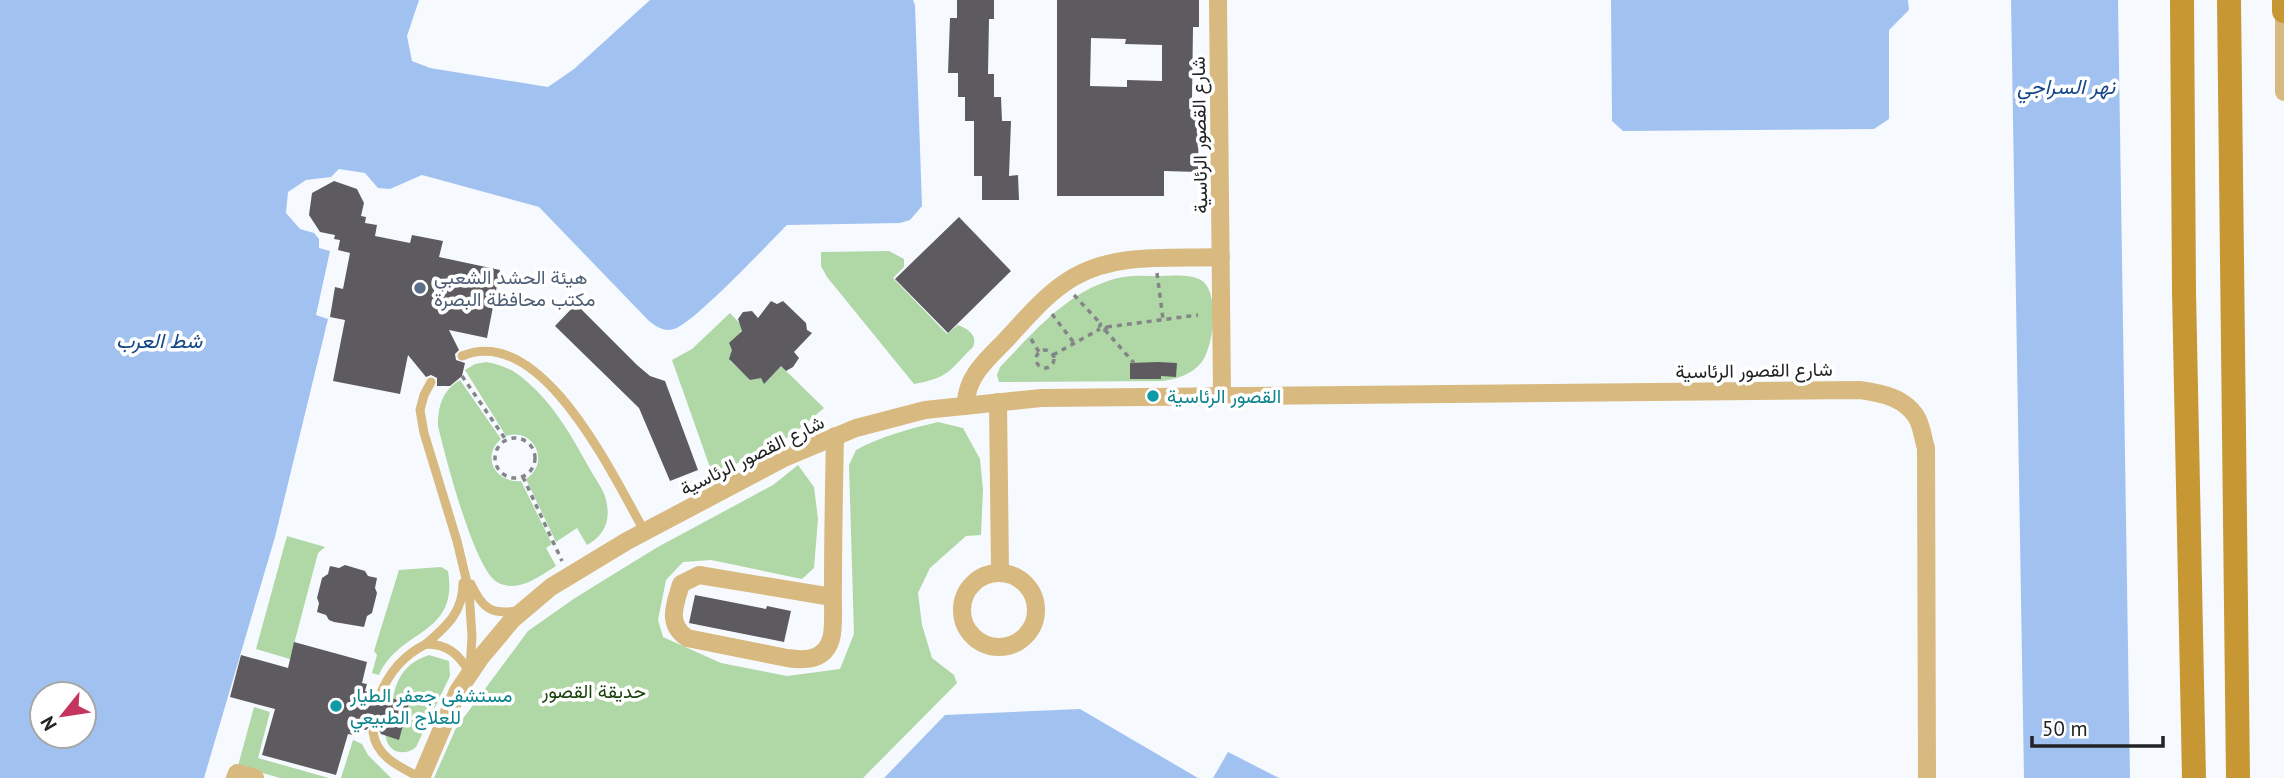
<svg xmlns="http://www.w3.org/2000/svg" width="2284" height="778" font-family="'PT Sans',Vazirmatn,sans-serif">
	<rect width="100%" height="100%" fill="#f6faff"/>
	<!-- green -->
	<g fill="#b0d7a6">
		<path d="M 889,251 L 904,259 L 904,267 L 893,278 L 947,334 L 958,325 C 968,329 978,335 973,347 C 948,371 951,377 914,384 L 827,277 L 821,266 L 821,252 Z"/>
		<path d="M 1161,276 C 1172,276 1188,274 1199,279 C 1221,288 1214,348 1201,363 C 1192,374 1177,379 1163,381 L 999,382 L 997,375 L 1000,367 C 1035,331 1071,287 1123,277 C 1135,275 1149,276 1161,276 Z"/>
		<path d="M 730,313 L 744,328 L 730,343 L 731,347 L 734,347 L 730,361 L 751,380 L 781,366 L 824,408 L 792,435 L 713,476 L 672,360 L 692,349 Z"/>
		<path d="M 486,362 C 497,364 507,367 516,373 C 551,398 571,435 591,471 C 596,480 604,490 606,500 C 611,520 605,535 587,545 L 577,528 L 556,542 L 526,479 C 551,463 534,427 506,436 L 465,370 L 475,364 Z"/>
		<path d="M 460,380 L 501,439 C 481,456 495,484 521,481 L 552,544 L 546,548 L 556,566 C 540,576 517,594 497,582 C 474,569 445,455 438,426 C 438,406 442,391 460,380 Z"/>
		<path d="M 938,422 L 963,428 L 980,459 L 983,489 L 981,535 L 966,536 L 930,568 L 918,593 L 922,625 L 932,658 L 954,675 L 957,683 L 863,778 L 434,778 L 456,728 L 528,631 L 575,598 L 656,548 L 773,485 L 798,465 L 814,487 L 818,519 L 814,568 L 802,579 L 711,560 L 683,562 L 666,580 L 658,620 L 663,637 L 721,663 L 787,676 L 840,669 L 854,634 L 849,465 L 856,450 C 882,436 909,429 938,422 Z"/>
		<path d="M 287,536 L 325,547 L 318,553 L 290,659 L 256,649 Z"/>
		<path d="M 441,567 L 448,571 C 459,636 400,628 379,675 L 372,673 L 377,655 L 374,651 L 399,570 Z"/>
		<path d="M 429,655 L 449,661 L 450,676 L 416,747 C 406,756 389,754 386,738 C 384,732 388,723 389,716 C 395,687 397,666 429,655 Z"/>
		<path d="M 254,707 L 270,712 L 258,758 L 329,778 L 280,778 L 238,766 Z"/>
		<path d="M 353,740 L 362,744 L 368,755 L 391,778 L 341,778 Z"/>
	</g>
	<!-- water -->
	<g fill="#a1c2f1" fill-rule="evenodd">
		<path d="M 0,0 L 419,0 L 407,36 L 412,61 L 430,68 L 548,87 L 574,69 L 650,0 L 913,0 L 915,5 L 922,206 L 910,220 L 900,223 L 787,225 C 768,244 693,324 674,329 C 664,332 657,327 649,321 L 539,207 L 422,175 L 390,189 L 378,188 L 365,173 L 339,169 L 331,177 L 306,180 L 288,192 L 286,213 L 300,229 L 314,233 L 319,239 L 319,248 L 330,251 L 316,315 L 328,319 L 275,537 L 204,778 L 0,778 ZM 42,694 L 84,694 L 84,736 L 42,736 Z"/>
		<path d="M 1611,0 L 1908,0 L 1909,10 L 1889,30 L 1889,119 L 1874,129 L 1623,131 L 1612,121 Z"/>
		<path d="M 2011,0 L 2118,0 L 2130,778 L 2024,778 Z"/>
		<path d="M 1080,709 L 1198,778 L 884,778 L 945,715 Z"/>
		<path d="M 1228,752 L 1279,778 L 1213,778 Z"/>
	</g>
	<!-- building -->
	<g fill="#5d5b5f" fill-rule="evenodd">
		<path d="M 957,0 L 994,0 L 994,19 L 989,19 L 988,74 L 994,74 L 994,97 L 1001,97 L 1002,121 L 1011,121 L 1009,176 L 1018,175 L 1019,200 L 982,200 L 982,176 L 974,176 L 974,121 L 965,121 L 965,97 L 958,97 L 958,73 L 948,73 L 950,18 L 957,18 Z"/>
		<path d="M 1057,0 L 1199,0 L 1199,27 L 1193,27 L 1192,98 L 1199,98 L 1198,172 L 1164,171 L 1164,196 L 1057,196 ZM 1091,38 L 1126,39 L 1125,44 L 1162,45 L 1162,81 L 1127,80 L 1127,87 L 1090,86 Z"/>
		<path d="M 334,181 L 357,189 L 364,203 L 361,216 L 366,217 L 365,223 L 377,225 L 375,236 L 410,243 L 412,235 L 443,241 L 439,257 L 500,270 L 487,338 L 449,330 L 459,350 L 455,354 L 456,360 L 465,363 L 462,376 L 450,386 L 437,386 L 437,378 L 431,375 L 426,377 L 408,355 L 400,394 L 333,381 L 345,320 L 330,317 L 335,287 L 343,289 L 350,253 L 338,250 L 340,240 L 334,239 L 335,235 L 320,232 L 309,215 L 312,193 Z"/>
		<path d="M 959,217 L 1011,271 L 948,333 L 895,279 Z"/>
		<path d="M 771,301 L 777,304 L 783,301 L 806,323 L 807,330 L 812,333 L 794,352 L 799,358 L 793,367 L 786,371 L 781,366 L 764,384 L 761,378 L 750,380 L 729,359 L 732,350 L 729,343 L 742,331 L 738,319 L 743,312 L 752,311 L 758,318 Z"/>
		<path d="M 576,304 L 637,365 L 650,376 L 665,381 L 698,470 L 670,481 L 639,408 L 555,326 Z"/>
		<path d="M 1158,362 L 1177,363 L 1176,377 L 1161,376 L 1161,379 L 1130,379 L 1130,363 Z"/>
		<path d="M 345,565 L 365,571 L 368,576 L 377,578 L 375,588 L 377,593 L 372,613 L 367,616 L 364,627 L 334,622 L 329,620 L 326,615 L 317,612 L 319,603 L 317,598 L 322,578 L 328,574 L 330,566 L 339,568 Z"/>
		<path d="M 695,595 L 766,609 L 767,606 L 791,611 L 784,642 L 689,623 Z"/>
		<path d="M 294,642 L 367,662 L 362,683 L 367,684 L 365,691 L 373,693 L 374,699 L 378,702 L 384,701 L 387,697 L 409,703 L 399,740 L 381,734 L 378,728 L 374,725 L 369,727 L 366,730 L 355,727 L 353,735 L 348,734 L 336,775 L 262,755 L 275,709 L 230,697 L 241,655 L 288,668 Z"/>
	</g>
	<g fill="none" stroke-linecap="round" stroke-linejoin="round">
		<!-- path -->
		<g stroke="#838588" stroke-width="3.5" stroke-dasharray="5 5" stroke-linecap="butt">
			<path d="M 1157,273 L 1163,319"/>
			<path d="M 1074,295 L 1101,324"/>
			<path d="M 1052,314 L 1074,343"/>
			<circle cx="1103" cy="327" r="3.5"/>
			<path d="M 1107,327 L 1198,315"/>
			<path d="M 1105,330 L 1134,363"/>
			<path d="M 1031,339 L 1039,352"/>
			<circle cx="1045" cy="359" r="9"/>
			<path d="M 1053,355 L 1100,329"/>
			<path d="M 462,376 L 506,440"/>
			<circle cx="515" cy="458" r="20"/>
			<path d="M 523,477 L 562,561"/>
		</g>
		<!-- service -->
		<g stroke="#d8b97f" stroke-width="9">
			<path d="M 462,356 C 543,322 614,479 645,532"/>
			<path d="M 431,382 L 424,395 L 420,410 L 424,433 L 457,541 L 469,591 L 472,637 L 470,668"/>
			<path d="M 471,584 C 482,608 491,615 517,611"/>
			<path d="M 426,644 C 447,626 463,612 463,583"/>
			<path d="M 380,695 C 389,672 404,655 426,644 C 447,644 459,654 469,672"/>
			<path d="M 373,732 C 376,757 400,767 421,778"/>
		</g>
		<!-- minor -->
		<g stroke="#d8b97f" stroke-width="18">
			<path d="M 1218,0 L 1222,396"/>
			<path d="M 2284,11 L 2284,92"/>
			<path d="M 998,402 L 1000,572"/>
			<path d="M 966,406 C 965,379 985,361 1003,343 C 1025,320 1046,293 1074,277 C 1118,252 1172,259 1221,257"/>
			<circle cx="999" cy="610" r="37"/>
			<path d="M 832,597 L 699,575 L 681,584 C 675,605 666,623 687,638 L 787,658 C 805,661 825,660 831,639 C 835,627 832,598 833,584 C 833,535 834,486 835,436"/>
			<path d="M 235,778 L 237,773 L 255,778"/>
			<path d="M 421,778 L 458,691 L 481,657 L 512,620 L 551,587 L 627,541 L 784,458 L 856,428 L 925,410 L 1041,398 L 1860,390 C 1882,393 1907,398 1918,420 C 1922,428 1923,439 1926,448 L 1927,778"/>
		</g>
		<!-- secondary -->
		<g stroke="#c69733" stroke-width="24">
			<path d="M 2182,0 L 2184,291 L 2194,778"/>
			<path d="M 2229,0 L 2238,778"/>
			<path d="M 2284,0 L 2284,11"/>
		</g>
	</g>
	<!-- markers -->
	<circle fill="#5c6f8a" stroke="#fff" stroke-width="2.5" cx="420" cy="288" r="7"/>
	<g fill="#0f9aa8" stroke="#fff" stroke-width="2.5">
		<circle cx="1153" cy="396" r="7"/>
		<circle cx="336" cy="706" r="7"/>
	</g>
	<g text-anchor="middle" stroke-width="7" stroke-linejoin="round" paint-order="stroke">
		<!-- street labels -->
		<g font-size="19" fill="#212324" stroke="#fff">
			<text transform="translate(1199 135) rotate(-91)" y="7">شارع القصور الرئاسية</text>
			<text transform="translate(1754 370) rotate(-1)" y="7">شارع القصور الرئاسية</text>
			<text transform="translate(752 455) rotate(-26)" y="7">شارع القصور الرئاسية</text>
		</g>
		<!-- service labels -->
		<g font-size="19" fill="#4e5e75" stroke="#fff" text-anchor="start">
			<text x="434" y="284">هيئة الحشد الشعبي<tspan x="434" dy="22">مكتب محافظة البصرة</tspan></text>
		</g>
		<!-- culture labels -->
		<g font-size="19" fill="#0d838f" stroke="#fff" text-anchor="start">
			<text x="1167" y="403">القصور الرئاسية</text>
			<text x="350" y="702">مستشفى جعفر الطيار<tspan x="350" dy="22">للعلاج الطبيعي</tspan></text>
		</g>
		<!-- park labels -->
		<g font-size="19" fill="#1a420d" stroke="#fff">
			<text x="594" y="698">حديقة القصور</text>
		</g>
		<!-- water labels -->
		<g font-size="21" font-style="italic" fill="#15478a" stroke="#fff">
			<text x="2066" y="94">نهر السراجي</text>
			<text x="159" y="348">شط العرب</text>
		</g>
	</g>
	<!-- north arrow -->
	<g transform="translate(63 715) rotate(240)"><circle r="33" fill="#ffffff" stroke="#a6a7a7" stroke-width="2"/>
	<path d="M0-5L12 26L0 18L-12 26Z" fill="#c4355e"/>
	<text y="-10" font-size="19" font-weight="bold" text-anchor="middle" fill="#212324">N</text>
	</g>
	<!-- scale -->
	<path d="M2032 736v10h131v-10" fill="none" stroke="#212324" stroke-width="3.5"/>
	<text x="2042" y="736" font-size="21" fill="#212324" stroke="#ffffff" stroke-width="5" paint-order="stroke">50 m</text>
</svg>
